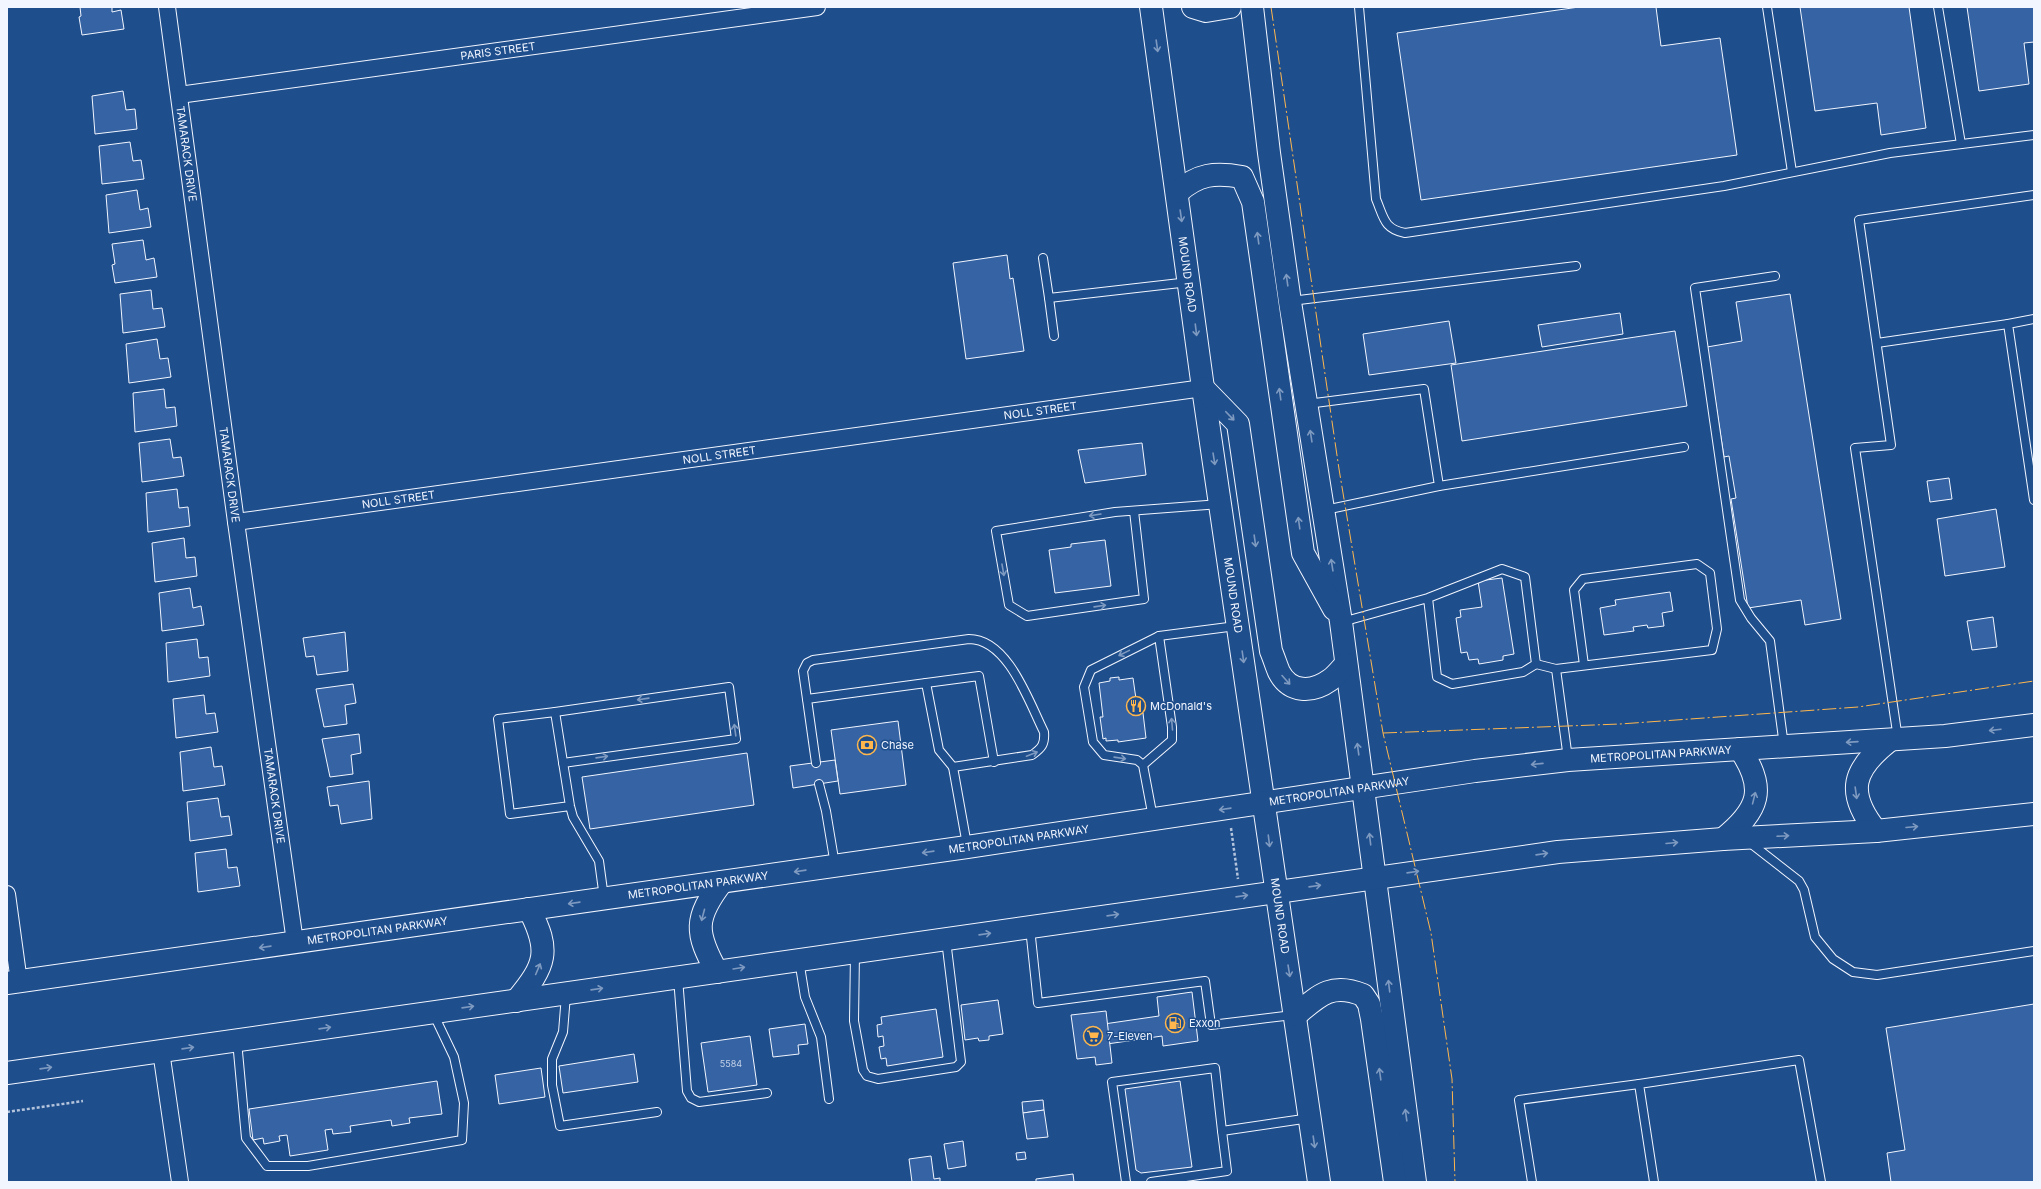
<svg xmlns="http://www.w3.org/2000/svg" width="2041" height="1189" font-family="Inter,sans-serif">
	<rect width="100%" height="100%" fill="#1f4e8c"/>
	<!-- building -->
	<g fill="#3563a3" stroke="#f2f6ff">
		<path d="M 80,7 L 112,7 L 112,12 L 121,10 L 124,29 L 82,35 L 79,17 L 81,16 Z"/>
		<path d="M 1579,7 L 1656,7 L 1661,46 L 1720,38 L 1737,155 L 1421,200 L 1397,33 Z"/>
		<path d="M 1800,7 L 1909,7 L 1926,128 L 1881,135 L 1877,103 L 1815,111 Z"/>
		<path d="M 1967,7 L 2034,7 L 2034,42 L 2024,43 L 2029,84 L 1979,91 Z"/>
		<path d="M 123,91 L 126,110 L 135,109 L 137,129 L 95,134 L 92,96 Z"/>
		<path d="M 130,142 L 133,161 L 141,160 L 144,179 L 102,184 L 99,146 Z"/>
		<path d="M 137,190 L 140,210 L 148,208 L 151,227 L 109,233 L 106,195 Z"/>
		<path d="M 143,240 L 146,260 L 154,258 L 157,277 L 115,283 L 112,265 L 115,264 L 112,244 Z"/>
		<path d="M 1007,255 L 1010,279 L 1013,278 L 1024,351 L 966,359 L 953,263 Z"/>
		<path d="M 151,290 L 153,309 L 162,308 L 165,327 L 123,333 L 120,294 Z"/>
		<path d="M 1790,294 L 1841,619 L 1805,625 L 1801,600 L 1748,608 L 1731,499 L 1736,498 L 1729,456 L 1724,457 L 1707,347 L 1742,341 L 1736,302 Z"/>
		<path d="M 1620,313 L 1623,334 L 1542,347 L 1538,325 Z"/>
		<path d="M 1449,321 L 1456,363 L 1369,375 L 1363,334 Z"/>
		<path d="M 1675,331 L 1687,406 L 1462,441 L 1451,365 Z"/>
		<path d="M 157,339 L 160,359 L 168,358 L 171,377 L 129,383 L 126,344 Z"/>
		<path d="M 164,389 L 166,408 L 175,407 L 177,426 L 135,432 L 133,393 Z"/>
		<path d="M 170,439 L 173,458 L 181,457 L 184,476 L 142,482 L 139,443 Z"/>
		<path d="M 1142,443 L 1146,475 L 1085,483 L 1078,450 Z"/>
		<path d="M 1949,478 L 1952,499 L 1930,502 L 1927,481 Z"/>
		<path d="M 177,489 L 179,508 L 188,507 L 190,526 L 148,532 L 146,493 Z"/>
		<path d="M 1996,509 L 2005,567 L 1945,576 L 1937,519 Z"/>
		<path d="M 184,538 L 186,558 L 195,557 L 197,576 L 155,582 L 152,543 Z"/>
		<path d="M 1105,540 L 1111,586 L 1055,593 L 1049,550 L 1071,547 L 1071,544 Z"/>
		<path d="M 1502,578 L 1514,654 L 1503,656 L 1503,660 L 1479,664 L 1478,659 L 1469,660 L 1467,652 L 1461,653 L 1456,618 L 1461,617 L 1460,610 L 1482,607 L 1478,581 Z"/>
		<path d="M 190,588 L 193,608 L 201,606 L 204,625 L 162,631 L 159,593 Z"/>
		<path d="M 1670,592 L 1673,611 L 1662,613 L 1664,626 L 1648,628 L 1647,625 L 1633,627 L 1634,631 L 1604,635 L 1600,608 L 1616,605 L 1615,600 Z"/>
		<path d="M 1993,617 L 1997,647 L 1972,650 L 1967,621 Z"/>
		<path d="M 345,632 L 348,671 L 317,675 L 314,656 L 306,657 L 303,638 Z"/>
		<path d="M 197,639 L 199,658 L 208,657 L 210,676 L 168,682 L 166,643 Z"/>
		<path d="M 1119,677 L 1119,680 L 1133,678 L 1138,713 L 1143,713 L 1146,738 L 1118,742 L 1118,740 L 1106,741 L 1106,738 L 1103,739 L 1100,717 L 1103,717 L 1099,683 L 1110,681 L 1110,678 Z"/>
		<path d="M 353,684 L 356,703 L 345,705 L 347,724 L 324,727 L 316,689 Z"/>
		<path d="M 204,695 L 206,714 L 215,713 L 218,732 L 176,738 L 173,699 Z"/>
		<path d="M 898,721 L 906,785 L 840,794 L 831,730 Z"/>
		<path d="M 359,734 L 361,753 L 351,755 L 353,774 L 330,777 L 322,739 Z"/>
		<path d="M 211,747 L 214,767 L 222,766 L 225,785 L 183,791 L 180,752 Z"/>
		<path d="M 747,753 L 754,805 L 590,829 L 582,777 Z"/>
		<path d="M 835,760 L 838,781 L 793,788 L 790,766 Z"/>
		<path d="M 369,781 L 372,819 L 341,824 L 338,805 L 330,806 L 327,787 Z"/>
		<path d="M 218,798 L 221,817 L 229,816 L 232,835 L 190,841 L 187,802 Z"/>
		<path d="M 226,849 L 228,868 L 237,867 L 240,886 L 198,892 L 195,853 Z"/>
		<path d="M 1192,992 L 1198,1041 L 1163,1046 L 1162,1036 L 1107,1044 L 1104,1024 L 1159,1016 L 1157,997 Z"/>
		<path d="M 998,1000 L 1003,1034 L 989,1036 L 989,1040 L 979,1041 L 978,1038 L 965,1040 L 961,1005 Z"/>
		<path d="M 2034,1004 L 2034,1182 L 1891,1182 L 1887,1153 L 1905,1150 L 1886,1028 Z"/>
		<path d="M 936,1009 L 943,1057 L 887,1066 L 886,1058 L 881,1059 L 879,1047 L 884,1046 L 883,1036 L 878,1037 L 877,1025 L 882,1024 L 881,1017 Z"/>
		<path d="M 1106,1011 L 1112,1063 L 1096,1065 L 1095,1057 L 1077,1059 L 1071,1015 Z"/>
		<path d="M 805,1024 L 808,1044 L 798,1045 L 799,1054 L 773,1057 L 769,1029 Z"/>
		<path d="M 750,1036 L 757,1085 L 708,1092 L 701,1043 Z"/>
		<path d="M 634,1054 L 638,1082 L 563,1093 L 559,1066 Z"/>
		<path d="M 541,1068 L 545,1097 L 499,1104 L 495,1075 Z"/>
		<path d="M 437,1081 L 442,1114 L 409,1118 L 410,1123 L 392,1126 L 391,1120 L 350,1126 L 351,1132 L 333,1134 L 332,1129 L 325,1130 L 328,1150 L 290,1156 L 287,1135 L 279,1136 L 280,1141 L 264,1144 L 263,1138 L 253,1140 L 249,1109 Z"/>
		<path d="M 1180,1081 L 1192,1167 L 1141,1173 L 1136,1170 L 1125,1089 Z"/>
		<path d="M 1043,1100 L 1044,1110 L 1023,1113 L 1022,1102 Z"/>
		<path d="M 1044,1110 L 1048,1137 L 1027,1139 L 1023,1113 Z"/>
		<path d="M 963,1141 L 966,1166 L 948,1169 L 944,1144 Z"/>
		<path d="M 1025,1152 L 1026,1159 L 1017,1160 L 1016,1153 Z"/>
		<path d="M 931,1156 L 934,1179 L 940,1178 L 940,1182 L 912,1182 L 909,1159 Z"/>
		<path d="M 1073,1174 L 1074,1182 L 1036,1182 L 1036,1179 Z"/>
	</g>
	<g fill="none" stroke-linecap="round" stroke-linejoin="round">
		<!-- lane casing -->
		<g stroke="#f2f6ff" stroke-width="10">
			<g id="lane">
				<path d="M 1359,7 L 1376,199 C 1384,218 1384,229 1405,233 L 1724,186 L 1890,153 L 2034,135"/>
				<path d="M 1767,7 L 1792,172"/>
				<path d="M 1938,7 L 1961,144"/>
				<path d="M 1043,258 L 1049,298 L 1189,282"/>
				<path d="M 1775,276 L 1695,288 L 1740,600 L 1751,618 L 1770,641 L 1784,746"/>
				<path d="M 1049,298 L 1054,336"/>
				<path d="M 1291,301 L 1576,266"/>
				<path d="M 2034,319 L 2008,324 L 2034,500"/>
				<path d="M 1877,343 L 2008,324"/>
				<path d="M 1307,404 L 1424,389 L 1439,486 L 1325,510"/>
				<path d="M 1439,486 L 1684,447"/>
				<path d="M 1134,511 L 1144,599 L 1027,616 L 1009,605 L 996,531 L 1115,512 L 1220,504"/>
				<path d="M 1342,622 L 1428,598 L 1502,569 L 1525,577 L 1536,664 L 1523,672 L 1452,684 L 1437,677 L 1428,598"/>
				<path d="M 1536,664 L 1556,669 L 1712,650 L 1717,629 L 1710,573 L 1697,564 L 1583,579 L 1574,590 L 1584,665"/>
				<path d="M 1556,669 L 1568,759"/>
				<path d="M 926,683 L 979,676 L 994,762"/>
				<path d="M 807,699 L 926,683 L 939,750 L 953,767"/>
				<path d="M 555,712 L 729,687 L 736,739 L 563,763"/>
				<path d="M 1898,739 L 1855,448 L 1891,445 L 1859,220 L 2034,195"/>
				<path d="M 816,763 L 803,671 L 807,663 L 813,660 L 969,639 C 1008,639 1029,702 1044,732 C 1045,744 1042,748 1032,755 L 953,767 L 967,845"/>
				<path d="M 1143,765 L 1172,740 L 1172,727 L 1159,636"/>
				<path d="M 819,784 L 826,811 L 835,865"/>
				<path d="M 570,806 L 510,814 L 498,719 L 555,712 L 570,806 L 573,817 L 599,861 L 604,898"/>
				<path d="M 1153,818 L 1143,765 L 1137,760 L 1104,755 L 1093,742 L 1084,687 L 1091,670 L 1159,636 L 1236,626"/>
				<path d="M 1749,842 L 1799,881 L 1804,890 L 1815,937 L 1833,959 L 1853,972 L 1877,975 L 2034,951"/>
				<path d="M 1030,928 L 1038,1003 L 1205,981 L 1211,1025 L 1293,1015"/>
				<path d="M 855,953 L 854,1021 L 863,1070 L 867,1076 L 878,1079 L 956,1067 L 961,1062 L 946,940"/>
				<path d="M 799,960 L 805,997 L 821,1037 L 829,1099"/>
				<path d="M 678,978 L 687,1091 L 691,1098 L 699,1102 L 767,1093"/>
				<path d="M 566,995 L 563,1032 L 552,1059 L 552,1085 L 560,1126 L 657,1112"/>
				<path d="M 237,1041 L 246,1138 L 267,1166 L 308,1166 L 462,1140 L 464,1103 L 454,1057 L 433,1013"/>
				<path d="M 1126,1182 L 1112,1082 L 1215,1068 L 1222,1131 L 1310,1118"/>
				<path d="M 1151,1182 L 1227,1171 L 1222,1131"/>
				<path d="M 1532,1182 L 1519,1100 L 1639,1084"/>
				<path d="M 1654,1182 L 1639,1084 L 1799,1060 L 1821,1182"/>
			</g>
		</g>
		<!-- street casing -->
		<g stroke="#f2f6ff" stroke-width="18">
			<g id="street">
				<path id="s1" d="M 167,7 L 236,522 L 295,942"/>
				<path id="s2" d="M 179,95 L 817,7"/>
				<path id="s3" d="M 236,522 L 1203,388"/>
				<path d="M 7,894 L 19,982"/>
				<path d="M 161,1051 L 180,1182"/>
			</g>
		</g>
		<!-- secondary casing -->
		<g stroke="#f2f6ff" stroke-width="24">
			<g id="secondary">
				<path id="s4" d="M 1151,7 L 1203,388 L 1319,1182"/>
				<path d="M 1193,7 L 1206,11 L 1230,7"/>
				<path d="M 1252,7 L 1269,153 L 1290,302 L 1341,622 L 1415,1182"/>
				<path d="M 1178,192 C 1198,174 1215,172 1242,177 L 1253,202 L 1303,553 L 1334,609"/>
				<path d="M 1203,388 L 1238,424 L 1271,651 C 1274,658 1276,665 1279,672 C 1290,693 1312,693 1330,680 C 1336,676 1341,669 1346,664"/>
				<path d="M 1296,1015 C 1319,995 1332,982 1363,995 L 1369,1004 L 1372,1019 L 1395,1182"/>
			</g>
		</g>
		<!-- primary casing -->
		<g stroke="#f2f6ff" stroke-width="24">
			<g id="primary">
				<path d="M 1876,831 C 1845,792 1853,769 1890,740"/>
				<path d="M 1723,839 C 1759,810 1767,789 1740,749"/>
				<path d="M 717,972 C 695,933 694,918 722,882"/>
				<path id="s5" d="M 7,983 L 967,847 L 1475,771 L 1568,760 L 1945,736 L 2034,725"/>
				<path d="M 516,1001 C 546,965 551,951 529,909"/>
				<path d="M 7,1073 L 1558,852 L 1723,839 L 1876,831 L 2034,814"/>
			</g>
		</g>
		<!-- path -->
		<g stroke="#b3c4dc" stroke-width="2.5" stroke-dasharray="3 2" stroke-linecap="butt">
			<path d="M 1231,828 L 1238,879"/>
			<path d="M 7,1112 L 83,1101"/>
		</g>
		<!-- lane -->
		<use href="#lane" stroke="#1f4e8c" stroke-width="8"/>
		<!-- street -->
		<use href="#street" stroke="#1f4e8c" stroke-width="16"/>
		<!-- secondary -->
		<use href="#secondary" stroke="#1f4e8c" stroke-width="22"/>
		<!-- primary -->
		<use href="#primary" stroke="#1f4e8c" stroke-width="22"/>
		<!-- power -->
		<g stroke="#ffb74d" stroke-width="1" stroke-dasharray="14 3 2 3" stroke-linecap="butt">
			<path d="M 1271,7 L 1339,469 L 1383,733 L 1431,933 L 1452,1079 L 1455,1182"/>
			<path d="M 1383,733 L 1620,724 L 1858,707 L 2034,681"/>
		</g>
	</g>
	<!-- one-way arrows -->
	<defs><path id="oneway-shaft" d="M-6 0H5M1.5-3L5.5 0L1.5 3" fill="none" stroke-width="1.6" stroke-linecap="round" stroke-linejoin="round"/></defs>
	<g stroke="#7e9ac0">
		<use href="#oneway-shaft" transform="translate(1157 46) rotate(82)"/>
		<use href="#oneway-shaft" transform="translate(1181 216) rotate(82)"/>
		<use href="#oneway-shaft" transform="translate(1258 238) rotate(-98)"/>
		<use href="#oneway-shaft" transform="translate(1287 280) rotate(-98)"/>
		<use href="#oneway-shaft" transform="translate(1196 330) rotate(83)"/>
		<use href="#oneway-shaft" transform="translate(1280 394) rotate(-98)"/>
		<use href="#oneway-shaft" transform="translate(1230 416) rotate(46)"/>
		<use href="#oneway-shaft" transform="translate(1311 436) rotate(-99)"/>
		<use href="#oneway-shaft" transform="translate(1214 459) rotate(81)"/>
		<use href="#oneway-shaft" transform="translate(1095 515) rotate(171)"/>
		<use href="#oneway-shaft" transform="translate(1299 523) rotate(-98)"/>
		<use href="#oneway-shaft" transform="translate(1255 541) rotate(82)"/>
		<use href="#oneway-shaft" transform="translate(1332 565) rotate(-99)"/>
		<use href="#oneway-shaft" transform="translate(1003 570) rotate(80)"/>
		<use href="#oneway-shaft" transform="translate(1100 606) rotate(-8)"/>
		<use href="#oneway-shaft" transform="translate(1124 653) rotate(154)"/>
		<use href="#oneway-shaft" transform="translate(1243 657) rotate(82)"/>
		<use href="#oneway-shaft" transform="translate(1286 680) rotate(48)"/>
		<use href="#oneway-shaft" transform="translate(643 699) rotate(172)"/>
		<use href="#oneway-shaft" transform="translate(1172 724) rotate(-95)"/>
		<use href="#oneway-shaft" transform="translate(735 730) rotate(-98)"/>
		<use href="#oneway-shaft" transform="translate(1995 730) rotate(173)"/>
		<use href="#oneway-shaft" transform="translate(1852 742) rotate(176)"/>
		<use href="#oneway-shaft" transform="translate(1358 749) rotate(-98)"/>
		<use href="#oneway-shaft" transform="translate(1032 754) rotate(-21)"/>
		<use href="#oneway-shaft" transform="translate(602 757) rotate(-8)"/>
		<use href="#oneway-shaft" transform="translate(1120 758) rotate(8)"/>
		<use href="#oneway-shaft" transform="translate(1537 764) rotate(174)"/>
		<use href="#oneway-shaft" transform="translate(1856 793) rotate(82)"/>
		<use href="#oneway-shaft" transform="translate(1754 798) rotate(-76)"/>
		<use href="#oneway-shaft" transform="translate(1225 809) rotate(172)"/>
		<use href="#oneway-shaft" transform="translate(1912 827) rotate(-5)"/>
		<use href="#oneway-shaft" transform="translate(1783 836) rotate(-3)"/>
		<use href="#oneway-shaft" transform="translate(1370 839) rotate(-97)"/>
		<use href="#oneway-shaft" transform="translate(1269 841) rotate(83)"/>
		<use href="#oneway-shaft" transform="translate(1672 843) rotate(-5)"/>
		<use href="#oneway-shaft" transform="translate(928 852) rotate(172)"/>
		<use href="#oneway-shaft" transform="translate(1542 854) rotate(-8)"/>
		<use href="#oneway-shaft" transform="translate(800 871) rotate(172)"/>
		<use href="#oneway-shaft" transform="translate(1413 872) rotate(-8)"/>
		<use href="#oneway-shaft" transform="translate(1315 886) rotate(-8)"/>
		<use href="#oneway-shaft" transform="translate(1242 896) rotate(-8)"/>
		<use href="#oneway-shaft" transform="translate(574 903) rotate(172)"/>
		<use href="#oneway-shaft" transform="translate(703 915) rotate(105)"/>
		<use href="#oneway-shaft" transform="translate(1113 915) rotate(-8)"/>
		<use href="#oneway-shaft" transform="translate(985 934) rotate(-8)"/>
		<use href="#oneway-shaft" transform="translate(265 947) rotate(172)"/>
		<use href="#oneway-shaft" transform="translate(739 968) rotate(-9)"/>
		<use href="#oneway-shaft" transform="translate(538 969) rotate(-67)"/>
		<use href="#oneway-shaft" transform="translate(1289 971) rotate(81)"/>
		<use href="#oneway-shaft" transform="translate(1389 986) rotate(-97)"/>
		<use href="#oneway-shaft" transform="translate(597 989) rotate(-8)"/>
		<use href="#oneway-shaft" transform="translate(468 1007) rotate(-8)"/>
		<use href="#oneway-shaft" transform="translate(325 1028) rotate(-8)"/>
		<use href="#oneway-shaft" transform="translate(188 1048) rotate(-8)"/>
		<use href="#oneway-shaft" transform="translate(46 1068) rotate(-8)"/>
		<use href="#oneway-shaft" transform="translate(1380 1074) rotate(-98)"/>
		<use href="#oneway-shaft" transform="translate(1406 1115) rotate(-98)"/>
		<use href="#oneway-shaft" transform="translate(1314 1142) rotate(82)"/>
	</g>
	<!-- icons -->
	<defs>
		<g id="restaurant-ring" transform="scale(1)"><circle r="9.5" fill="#1f4e8c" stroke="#ffb74d" stroke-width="1.5"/><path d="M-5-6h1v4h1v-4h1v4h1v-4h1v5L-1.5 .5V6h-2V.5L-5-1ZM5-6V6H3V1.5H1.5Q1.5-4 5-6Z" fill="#ffb74d"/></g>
		<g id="bank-ring" transform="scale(1)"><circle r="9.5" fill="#1f4e8c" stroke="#ffb74d" stroke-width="1.5"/><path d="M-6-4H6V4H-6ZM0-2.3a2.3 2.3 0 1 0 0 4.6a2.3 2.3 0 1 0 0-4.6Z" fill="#ffb74d"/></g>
		<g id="fuel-ring" transform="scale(1)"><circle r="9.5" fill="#1f4e8c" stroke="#ffb74d" stroke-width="1.5"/><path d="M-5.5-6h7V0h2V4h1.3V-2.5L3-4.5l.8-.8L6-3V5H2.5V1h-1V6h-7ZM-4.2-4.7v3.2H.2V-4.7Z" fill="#ffb74d"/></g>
		<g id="supermarket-ring" transform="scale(1)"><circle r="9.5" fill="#1f4e8c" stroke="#ffb74d" stroke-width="1.5"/><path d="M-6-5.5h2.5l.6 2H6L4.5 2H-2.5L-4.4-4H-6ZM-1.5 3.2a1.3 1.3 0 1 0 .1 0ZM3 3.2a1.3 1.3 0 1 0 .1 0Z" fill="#ffb74d"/></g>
	</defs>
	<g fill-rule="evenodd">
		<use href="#restaurant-ring" x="1136" y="706"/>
		<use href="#bank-ring" x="867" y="745"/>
		<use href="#fuel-ring" x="1175" y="1023"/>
		<use href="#supermarket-ring" x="1093" y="1036"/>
	</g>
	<g text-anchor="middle" stroke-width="3" stroke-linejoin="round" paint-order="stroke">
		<!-- number labels -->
		<g font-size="9" fill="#c3d1e8">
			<text x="731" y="1067">5584</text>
		</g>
		<!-- street labels -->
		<g font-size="11" fill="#f2f6ff" stroke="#1f4e8c">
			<text dy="4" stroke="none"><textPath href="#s2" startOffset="322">PARIS STREET</textPath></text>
			<text dy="4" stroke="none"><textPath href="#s1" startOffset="148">TAMARACK DRIVE</textPath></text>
			<text dy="4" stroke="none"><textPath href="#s4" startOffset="270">MOUND ROAD</textPath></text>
			<text dy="4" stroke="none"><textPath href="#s3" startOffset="812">NOLL STREET</textPath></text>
			<text dy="4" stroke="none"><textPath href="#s3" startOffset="488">NOLL STREET</textPath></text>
			<text dy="4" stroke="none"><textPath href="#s1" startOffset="472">TAMARACK DRIVE</textPath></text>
			<text dy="4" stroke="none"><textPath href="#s3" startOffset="164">NOLL STREET</textPath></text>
			<text dy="4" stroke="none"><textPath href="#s4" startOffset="594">MOUND ROAD</textPath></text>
			<text dy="4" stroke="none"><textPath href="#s5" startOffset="1670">METROPOLITAN PARKWAY</textPath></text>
			<text dy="4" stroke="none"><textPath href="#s5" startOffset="1346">METROPOLITAN PARKWAY</textPath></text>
			<text dy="4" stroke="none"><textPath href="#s1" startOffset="796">TAMARACK DRIVE</textPath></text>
			<text dy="4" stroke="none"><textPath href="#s5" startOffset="1022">METROPOLITAN PARKWAY</textPath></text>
			<text dy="4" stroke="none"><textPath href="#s5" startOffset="698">METROPOLITAN PARKWAY</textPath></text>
			<text dy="4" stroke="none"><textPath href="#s4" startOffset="918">MOUND ROAD</textPath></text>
			<text dy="4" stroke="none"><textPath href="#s5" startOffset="374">METROPOLITAN PARKWAY</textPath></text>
		</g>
		<!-- poi labels -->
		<g font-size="11" fill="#f2f6ff" stroke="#1f4e8c" text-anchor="start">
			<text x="1150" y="710">McDonald's</text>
			<text x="881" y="749">Chase</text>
			<text x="1189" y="1027">Exxon</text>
			<text x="1107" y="1040">7-Eleven</text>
		</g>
	</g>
	<!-- border -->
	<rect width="2041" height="1189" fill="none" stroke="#f2f6ff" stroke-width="16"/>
</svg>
